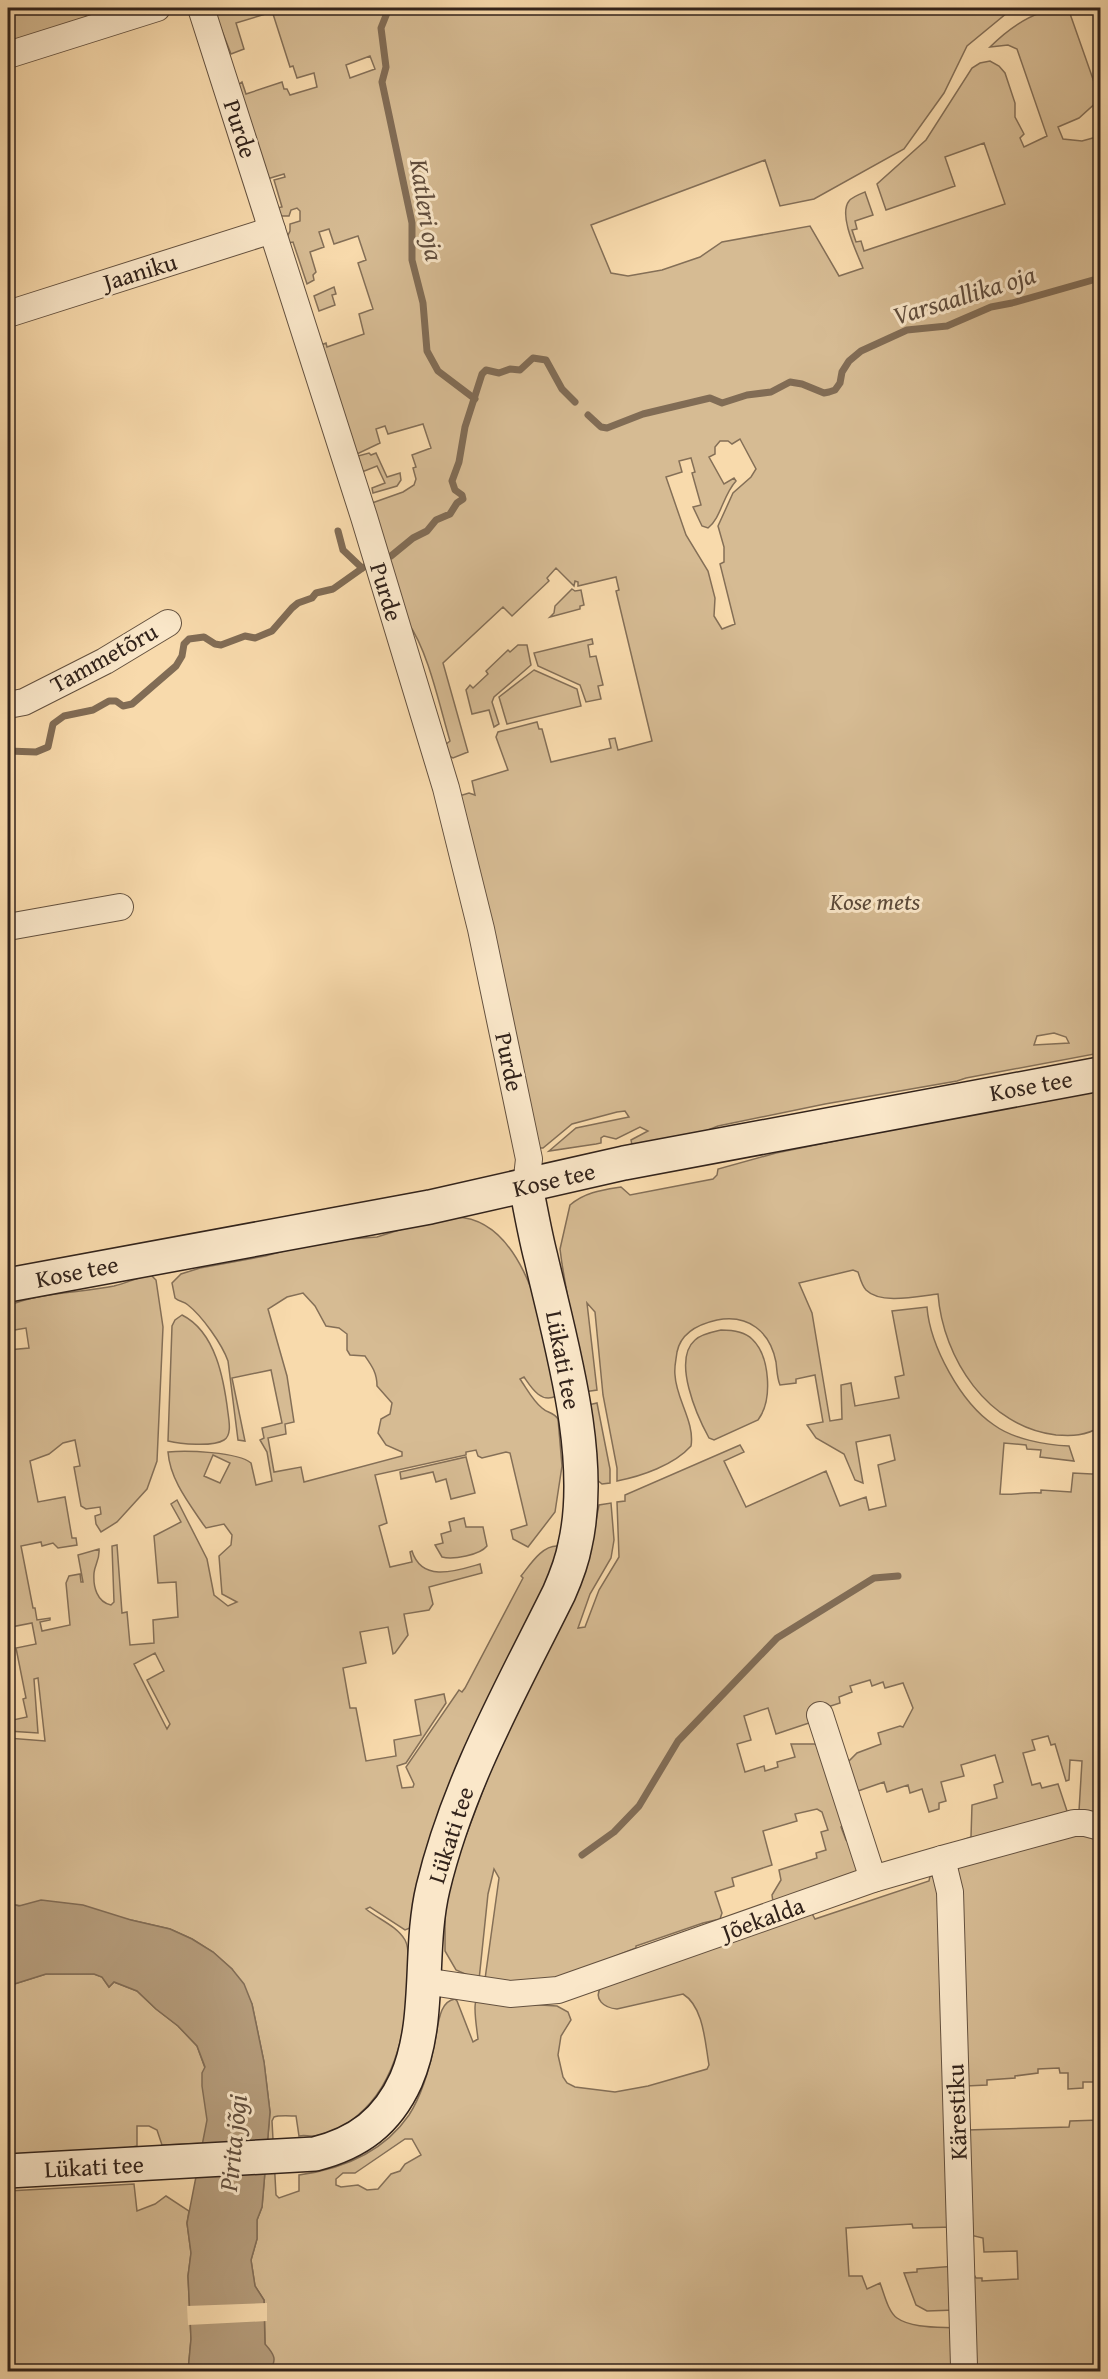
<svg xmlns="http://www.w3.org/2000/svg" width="1108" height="2379" font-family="'Gentium Book Plus',serif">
	<rect width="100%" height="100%" fill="#f8daac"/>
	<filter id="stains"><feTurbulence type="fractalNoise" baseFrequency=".00333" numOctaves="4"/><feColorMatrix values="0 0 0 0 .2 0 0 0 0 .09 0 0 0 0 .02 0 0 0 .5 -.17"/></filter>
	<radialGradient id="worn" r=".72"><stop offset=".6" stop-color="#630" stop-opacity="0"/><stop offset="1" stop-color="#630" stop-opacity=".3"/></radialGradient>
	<!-- green -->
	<g fill="#d6bb93" stroke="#846f57" stroke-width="1.5" fill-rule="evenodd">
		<path d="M 8,8 L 84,8 L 87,18 L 8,46 Z"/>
		<path d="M 213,8 L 267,8 L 269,13 L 236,23 L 244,49 L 231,54 Z"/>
		<path d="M 291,8 L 1013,8 L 967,46 L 944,93 L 904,149 L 814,199 L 780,206 L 765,160 L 591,225 L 611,273 L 628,276 L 662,270 L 700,257 L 722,242 L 810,226 L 839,276 L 863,268 C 857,253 838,215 849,201 C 852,197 860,194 865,192 L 873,215 L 855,221 L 857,229 L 852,230 L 856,242 L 861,241 L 864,251 L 1005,204 L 984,143 L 945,157 L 955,186 L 886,210 L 877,184 L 926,140 L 972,68 L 980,63 L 990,61 L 999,66 L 1005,73 L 1015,103 L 1015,117 L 1024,134 L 1020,138 L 1024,147 L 1047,136 L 1017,49 L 1008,45 L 990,47 C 1011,26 1037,8 1068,8 L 1100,99 L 1079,118 L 1058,127 L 1063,139 L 1082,141 L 1100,136 L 1100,1053 L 966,1078 L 957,1081 L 825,1104 L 718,1126 L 698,1134 L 632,1145 L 631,1140 L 648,1131 L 640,1127 L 616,1139 L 604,1136 L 601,1138 L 601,1143 L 596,1144 L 549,1151 L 576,1128 L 629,1117 L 625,1111 L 617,1112 L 572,1124 L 543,1148 L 539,1148 L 459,796 L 469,793 L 475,795 L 472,781 L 508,770 L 496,737 L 498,732 L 537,722 L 539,729 L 542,729 L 551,762 L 611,748 L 609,739 L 615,738 L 618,750 L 652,741 L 616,591 L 619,590 L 616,577 L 578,586 L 578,582 L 575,581 L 574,586 L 556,568 L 547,578 L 549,581 L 512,616 L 503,607 L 443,663 L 468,752 L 453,758 L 449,756 L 445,745 L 450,741 C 440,708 428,650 408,623 L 372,503 L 403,492 L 414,485 L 416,479 L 413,468 L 416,467 L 412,455 L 431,448 L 423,424 L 388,434 L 385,426 L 376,429 L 380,443 L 357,454 L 321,345 L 326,343 L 327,347 L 364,334 L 359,314 L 373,309 L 358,263 L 366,260 L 358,236 L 334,244 L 329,229 L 319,232 L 324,247 L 310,252 L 316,272 L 313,275 L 314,280 L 307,284 L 293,242 L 288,243 L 287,237 L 290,231 L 290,224 L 300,221 L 300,211 L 297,208 L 291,210 L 289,216 L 280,216 L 276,208 L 282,207 L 274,180 L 285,177 L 284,174 L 267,179 L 238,85 L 242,82 L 246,94 L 282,82 L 284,89 L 287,89 L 290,95 L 317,87 L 314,73 L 297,78 L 293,66 L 290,67 L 273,14 ZM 370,56 L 375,69 L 350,78 L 346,65 ZM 740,439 L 756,469 L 751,477 L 733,493 L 718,526 L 724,547 L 724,562 L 720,564 L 735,624 L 722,629 L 714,616 L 715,598 L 708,571 L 686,535 L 666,477 L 682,472 L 679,461 L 691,458 L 695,472 L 692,473 L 701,505 L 693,507 L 702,526 L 708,528 C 721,518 723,495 736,481 L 734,478 L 724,484 L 709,457 L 715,454 L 715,447 L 720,441 L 728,441 L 732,444 ZM 1054,1033 L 1066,1037 L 1069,1043 L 1034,1045 L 1037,1036 Z"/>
		<path d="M 334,287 L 336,294 L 332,295 L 335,305 L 319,311 L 314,296 Z"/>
		<path d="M 369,453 L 371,455 L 376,453 L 387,477 L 400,473 L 401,480 L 397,486 L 373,493 L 372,488 L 385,483 L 377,466 L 362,472 L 358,456 Z"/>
		<path d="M 572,589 L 575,591 L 581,590 L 584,605 L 580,606 L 580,609 L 550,617 L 554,613 L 555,606 Z"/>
		<path d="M 592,639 L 593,644 L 588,645 L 590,657 L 596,656 L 603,685 L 598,686 L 601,699 L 586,702 L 580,685 L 538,666 L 534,653 Z"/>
		<path d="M 518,645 L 527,645 L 531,665 L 494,697 L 492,702 L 499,724 L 494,727 L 489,710 L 472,714 L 466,690 L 470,685 L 473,688 L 488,674 L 486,671 L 508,650 L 510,652 Z"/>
		<path d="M 534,670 L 577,689 L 581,706 L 507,724 L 499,697 Z"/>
		<path d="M 1100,1087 L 1100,1427 C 1085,1436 1073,1436 1056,1435 C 988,1427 943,1359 938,1294 C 919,1296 881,1305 866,1290 C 862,1286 860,1278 858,1272 L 853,1270 L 799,1283 L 812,1313 L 830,1421 L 842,1419 L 841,1385 L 851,1383 L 855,1406 L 899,1398 L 895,1377 L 904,1375 L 892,1311 L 927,1307 C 930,1346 961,1403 994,1425 C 1013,1439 1045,1445 1069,1446 L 1074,1461 L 1040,1457 L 1041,1450 L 1027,1449 L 1026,1445 L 1004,1443 L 1000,1494 C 1014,1495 1026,1492 1041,1493 L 1041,1490 L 1071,1492 L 1073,1473 L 1092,1474 L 1097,1473 L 1094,1451 L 1100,1441 L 1100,1821 L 1079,1811 L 1082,1761 L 1070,1760 L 1069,1780 L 1066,1781 L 1055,1744 L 1051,1745 L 1048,1736 L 1032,1740 L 1035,1750 L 1023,1753 L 1032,1785 L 1040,1783 L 1042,1788 L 1058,1784 L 1068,1814 L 966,1845 L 963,1840 L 971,1837 L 972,1805 L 997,1798 L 994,1785 L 1003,1782 L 995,1755 L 961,1765 L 964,1776 L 941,1782 L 946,1801 L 939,1803 L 939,1809 L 929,1812 L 922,1789 L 910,1793 L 908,1785 L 887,1792 L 884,1782 L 858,1791 L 848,1762 L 857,1753 L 881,1744 L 878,1733 L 900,1726 L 903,1727 L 913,1708 L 903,1683 L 885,1688 L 883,1682 L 872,1686 L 870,1680 L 850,1686 L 852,1692 L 839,1697 L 840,1703 L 809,1713 L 812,1722 L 776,1734 L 768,1708 L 744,1716 L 751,1740 L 737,1744 L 745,1772 L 764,1766 L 765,1771 L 778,1767 L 777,1762 L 795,1757 L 791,1744 L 819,1744 L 844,1824 L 841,1827 L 846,1840 L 852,1845 L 859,1866 L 856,1874 L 773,1902 L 772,1895 L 781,1880 L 779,1870 L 817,1858 L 816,1853 L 826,1850 L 821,1832 L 828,1830 L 822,1812 L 817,1809 L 795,1814 L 797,1821 L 763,1831 L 772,1865 L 732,1878 L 734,1886 L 715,1892 L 722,1913 L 720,1919 L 703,1923 L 636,1946 L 636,1948 L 613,1957 L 609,1965 L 583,1975 L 524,1984 L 485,1979 L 499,1878 L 494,1869 L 488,1894 L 479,1980 L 456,1970 L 445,1951 L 445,1912 L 448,1893 L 459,1854 L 498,1751 L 590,1552 L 599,1505 L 611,1503 L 614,1540 L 611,1558 L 590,1594 L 578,1628 L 585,1627 L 599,1590 L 619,1557 L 617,1502 L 625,1501 L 625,1495 L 740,1445 L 744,1452 L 724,1461 L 746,1507 L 826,1471 L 840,1506 L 866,1497 L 869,1510 L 886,1506 L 878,1465 L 895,1460 L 890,1435 L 856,1442 L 863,1483 L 855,1480 L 844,1454 L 816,1438 L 807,1425 L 823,1422 L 815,1375 L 796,1379 L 796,1383 L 780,1385 C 777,1378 777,1370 776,1362 C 770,1332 749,1314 717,1320 C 699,1324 681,1332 677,1352 C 676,1360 674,1367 675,1375 C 676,1399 695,1422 691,1446 C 674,1465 642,1476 617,1481 L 617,1468 L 603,1395 L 595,1312 L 587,1303 L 597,1390 L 584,1392 L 562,1264 L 560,1249 L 570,1205 C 585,1192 602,1190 621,1187 L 630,1195 L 713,1179 L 717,1175 L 718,1169 L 776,1153 Z"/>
		<path d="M 456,1217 C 528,1219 549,1341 556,1396 C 541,1404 531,1387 524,1377 L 520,1379 C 527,1389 533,1401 542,1408 C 547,1413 554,1412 558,1419 L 562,1466 L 555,1512 L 528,1547 L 513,1539 L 511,1530 L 527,1525 L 510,1453 L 506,1452 L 482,1458 L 478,1456 L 476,1450 L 466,1452 L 466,1455 L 375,1475 L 387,1523 L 379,1526 L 390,1567 L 412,1562 L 410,1552 L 412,1551 C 422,1583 456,1571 480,1564 L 482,1573 L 429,1587 L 433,1604 L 429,1610 L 404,1614 L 408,1635 L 395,1653 L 393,1654 L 388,1627 L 360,1632 L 366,1663 L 343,1668 L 350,1708 L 356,1708 L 366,1761 L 396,1756 L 394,1740 L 421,1735 L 415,1700 L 444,1694 L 446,1703 L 406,1763 L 397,1766 L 402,1788 L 413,1787 L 414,1784 L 406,1767 L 459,1690 L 462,1692 L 465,1688 L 523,1578 L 521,1576 C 530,1565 542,1545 558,1546 L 552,1575 L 422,1868 L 410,1928 L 405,1930 L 370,1907 L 366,1909 C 378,1919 397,1926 405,1940 C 410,1949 408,1962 408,1972 C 408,2021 398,2082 358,2115 C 347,2125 327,2136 312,2136 C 307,2136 304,2135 299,2136 L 296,2116 C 291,2116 278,2115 274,2117 L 272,2121 L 276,2195 L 279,2198 L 299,2191 L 299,2175 C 342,2169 383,2153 409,2115 C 423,2093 430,2067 435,2041 C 437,2031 438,2019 442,2010 C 445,2003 449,2000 455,1999 L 457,2001 L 473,2042 L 478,2039 C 477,2030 473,2007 476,2001 L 557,2006 L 568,2012 L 571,2020 L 561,2036 L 558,2055 L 563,2077 L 567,2083 L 575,2087 L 615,2092 L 648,2086 L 707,2069 L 709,2065 C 705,2043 704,2007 683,1994 L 617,2009 C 604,2008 593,1999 601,1987 L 810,1910 L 815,1919 L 929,1881 L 930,1876 L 937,1877 L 954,2227 L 913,2228 L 912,2224 L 846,2228 L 849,2276 L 862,2276 L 867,2289 L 880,2283 C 884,2293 888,2312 897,2318 C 911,2328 938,2327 955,2328 L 968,2264 L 976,2278 L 982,2278 L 982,2281 L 1018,2279 L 1017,2251 L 984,2252 L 983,2238 L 970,2235 L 967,2130 L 1069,2127 L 1070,2121 L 1100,2120 L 1100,2371 L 269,2371 L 273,2366 L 265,2345 L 264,2300 L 255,2286 L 251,2260 L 257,2239 L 257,2220 L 262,2207 L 270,2112 L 264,2062 L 252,2004 L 232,1969 L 213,1952 L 192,1939 L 170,1929 L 131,1920 L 15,1905 L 8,1903 L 8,1738 L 45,1741 L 38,1678 L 34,1679 L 38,1733 L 8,1731 L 8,1721 L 27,1717 L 23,1699 L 26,1698 L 16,1648 L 36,1644 L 32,1623 L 11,1627 L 8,1610 L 8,1548 L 14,1547 L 11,1535 L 8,1536 L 8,1528 L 10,1527 L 8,1512 L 8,1350 L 29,1348 L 26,1328 L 8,1331 L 8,1306 C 40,1292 80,1293 114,1286 C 127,1283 138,1277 151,1275 L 156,1280 L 163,1327 L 157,1461 L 147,1489 L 117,1522 L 101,1532 L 96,1524 L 95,1516 L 101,1514 L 100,1507 L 86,1509 L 81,1506 L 74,1467 L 80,1466 L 75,1440 L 63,1443 L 49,1454 L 30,1461 L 38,1502 L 65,1497 L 72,1538 L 76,1538 L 77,1545 L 58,1548 L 53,1543 L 42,1546 L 41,1542 L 21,1546 L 33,1608 L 35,1608 L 37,1620 L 50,1618 L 50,1620 L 40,1622 L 42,1631 L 70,1625 L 66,1583 L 69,1576 L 80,1574 L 81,1582 L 83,1582 L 78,1555 L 99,1549 C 100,1559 95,1564 94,1573 C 93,1587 97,1602 111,1605 L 114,1602 L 112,1546 L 117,1545 L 122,1613 L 127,1612 L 130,1645 L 154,1643 L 153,1620 L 178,1617 L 176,1582 L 158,1583 L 154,1536 L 181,1522 L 171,1504 L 177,1500 L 207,1559 L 214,1595 L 228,1606 L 237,1602 L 222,1594 L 219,1556 L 231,1545 L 232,1535 L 224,1524 L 206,1528 L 203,1524 C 188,1502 170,1479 168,1452 C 186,1450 238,1452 251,1463 L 256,1485 L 272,1481 L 267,1452 L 260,1440 L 264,1438 L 262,1428 L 282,1423 L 271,1370 L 232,1378 L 245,1441 L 238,1440 L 228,1361 C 222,1344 202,1316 188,1305 C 184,1301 179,1302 175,1298 L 172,1283 L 181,1274 L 200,1268 L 265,1256 L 322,1241 L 377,1237 L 415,1225 ZM 303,1293 L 315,1306 L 326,1326 L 339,1328 L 347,1334 L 347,1350 L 350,1355 L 365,1356 C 372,1366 377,1373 377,1386 L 392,1403 L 390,1414 L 381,1419 L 378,1433 L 386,1445 L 402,1452 L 402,1456 L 304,1482 L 301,1467 L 274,1472 L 268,1438 L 286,1434 L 285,1424 L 294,1422 L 287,1376 L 268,1309 L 287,1297 ZM 213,1455 L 230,1463 L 220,1483 L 204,1476 ZM 155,1653 L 164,1671 L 147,1680 L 170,1724 L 167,1729 L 134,1664 ZM 405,2139 L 412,2139 L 421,2155 L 405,2164 L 400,2171 L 391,2174 L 378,2189 L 367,2190 L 358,2185 L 341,2187 L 336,2185 L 336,2179 L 343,2173 L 355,2173 L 361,2169 Z"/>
		<path d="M 182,1315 C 216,1332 224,1380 228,1413 C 229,1421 232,1435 224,1440 C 213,1447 180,1444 168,1441 L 172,1326 L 175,1320 Z"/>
		<path d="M 721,1330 C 732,1330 744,1331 752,1339 C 770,1356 773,1400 758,1420 L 714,1440 L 709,1438 C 697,1416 672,1360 695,1340 C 701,1334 712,1332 721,1330 Z"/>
		<path d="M 597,1403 L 610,1469 L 610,1483 L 602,1484 L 596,1479 L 588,1405 Z"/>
		<path d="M 466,1457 L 475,1493 L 451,1499 L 446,1479 L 436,1482 L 433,1472 L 401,1479 L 400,1472 Z"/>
		<path d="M 464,1518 L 466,1527 L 483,1527 L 487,1546 C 480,1555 453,1560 442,1557 L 435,1545 L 443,1543 L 441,1534 L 451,1531 L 449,1522 Z"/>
		<path d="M 1100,1832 L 1100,2088 L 1099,2082 L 1083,2082 L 1083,2088 L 1068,2089 L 1068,2073 L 1060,2073 L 1059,2068 L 1038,2069 L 1038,2073 L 1015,2076 L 1015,2078 L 987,2080 L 987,2085 L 966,2086 L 955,1863 L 1054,1834 Z"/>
		<path d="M 46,1974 L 94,1974 L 102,1977 L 109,1987 L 114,1982 L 137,1991 L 156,2009 L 178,2026 L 197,2046 L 205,2068 L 209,2143 L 162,2145 L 157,2130 L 149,2126 L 137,2126 L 137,2146 L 122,2149 L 8,2156 L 8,1986 Z"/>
		<path d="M 134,2184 L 137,2211 L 155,2204 L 166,2196 L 189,2211 L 187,2223 L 191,2253 L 188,2276 L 191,2339 L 188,2371 L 8,2371 L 8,2191 Z"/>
		<path d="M 956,2266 L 955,2310 L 927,2311 L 916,2305 L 904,2273 L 917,2272 L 917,2269 Z"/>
	</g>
	<!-- water -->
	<path fill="#b59c7b" stroke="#816c55" stroke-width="1.5" d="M 41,1900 L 83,1905 L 131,1920 L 170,1929 L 192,1939 L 213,1952 L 232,1969 L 244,1984 L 252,2004 L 264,2062 L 270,2112 L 262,2207 L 257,2220 L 257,2239 L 251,2260 L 255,2286 L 264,2300 L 265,2344 C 274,2354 278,2360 269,2371 L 188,2371 L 191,2339 L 188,2276 L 191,2253 L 187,2223 L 207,2120 L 202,2086 L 202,2073 L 205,2067 L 197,2046 L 178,2026 L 156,2009 L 137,1991 L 114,1982 L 109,1987 L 102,1977 L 94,1974 L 46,1974 L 8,1986 L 8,1903 L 19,1906 Z"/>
	<!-- pier -->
	<path fill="#f8daac" d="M 267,2303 L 267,2321 L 188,2325 L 187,2306 Z"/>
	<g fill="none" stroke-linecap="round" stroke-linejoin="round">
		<!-- stream -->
		<g stroke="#816c55" stroke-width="7">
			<path d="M 389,8 L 381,28 L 386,67 L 382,82 L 412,223 L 412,260 L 423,303 L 427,351 L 438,371 L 475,399"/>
			<path d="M 588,415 L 601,427 L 607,428 L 643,414 L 710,398 L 722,403 L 747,395 L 771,392 L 790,382 L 802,384 L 824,393 L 829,392 L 835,390 L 840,383 L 842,372 L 849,361 L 861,351 L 907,330 L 947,326 L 991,307 L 1012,303 L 1100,278"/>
			<path d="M 338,531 L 343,550 L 362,568"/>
			<path d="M 391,556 L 413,538 L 427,531 L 436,520 L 450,514 L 457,503 L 463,499 L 462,495 L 455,490 L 452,481 L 459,462 L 465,427 L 482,374 L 486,370 L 499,373 L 510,369 L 520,370 L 533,358 L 546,360 L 562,389 L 575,402"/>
			<path d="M 8,751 L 36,752 L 48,747 L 53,724 L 64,716 L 93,710 L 109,701 L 116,701 L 123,706 L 132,704 L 176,666 L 182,656 L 184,644 L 189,639 L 204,637 L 215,644 L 221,645 L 245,636 L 255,638 L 272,631 L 292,608 L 298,603 L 312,598 L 316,593 L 333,589 L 364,567"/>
			<path d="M 582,1855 L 614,1832 L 639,1806 L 678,1741 L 777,1638 L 874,1578 L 898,1576"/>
		</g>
		<!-- minor casing -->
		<g stroke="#64513f" stroke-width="28">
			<g id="minor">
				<path d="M 201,8 L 364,517 L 446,788 L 481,929 L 529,1159 L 526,1187"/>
				<path d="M 8,55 L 157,8"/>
				<path d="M 8,314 L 272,230"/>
				<path d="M 8,705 L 24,702 L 105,661 L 168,623"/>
				<path d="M 8,927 L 120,907"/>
				<path d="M 820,1715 L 873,1879"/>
				<path d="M 942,1859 L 950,1892 L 964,2366"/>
				<path d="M 424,1981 L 510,1994 L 558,1990 L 873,1879 L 942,1859 L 1074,1823 L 1085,1823 L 1100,1827"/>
			</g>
		</g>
		<!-- secondary casing -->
		<g stroke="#32231b" stroke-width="36">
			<g id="secondary">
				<path d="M 8,1285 L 430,1207 L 624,1163 L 1100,1074"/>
				<path d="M 8,2171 L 315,2154 C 358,2143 387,2122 406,2080 C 432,2020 418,1951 433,1888 C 458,1783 512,1688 559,1593 C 566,1577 572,1562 575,1545 C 595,1458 561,1344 541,1258 C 535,1235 531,1211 526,1187"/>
			</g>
		</g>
		<!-- minor -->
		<use href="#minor" stroke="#fae7c9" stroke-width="26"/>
		<!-- secondary -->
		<use href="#secondary" stroke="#fae7c9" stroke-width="33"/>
	</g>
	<g text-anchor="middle" stroke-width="6" stroke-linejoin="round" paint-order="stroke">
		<!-- street labels -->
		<g font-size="24" fill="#32231b" stroke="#fae7c9">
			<text transform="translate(240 129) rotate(72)" y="8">Purde</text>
			<text transform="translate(140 272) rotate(-17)" y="8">Jaaniku</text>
			<text transform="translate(386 592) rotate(73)" y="8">Purde</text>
			<text transform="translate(104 658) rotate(-29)" y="8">Tammetõru</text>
			<text transform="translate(509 1062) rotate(78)" y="8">Purde</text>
			<text transform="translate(1031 1086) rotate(-10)" y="8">Kose tee</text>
			<text transform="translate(554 1180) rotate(-13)" y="8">Kose tee</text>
			<text transform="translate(77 1272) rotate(-11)" y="8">Kose tee</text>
			<text transform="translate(563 1360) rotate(79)" y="8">Lükati tee</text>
			<text transform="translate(451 1835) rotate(-72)" y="8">Lükati tee</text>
			<text transform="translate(763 1919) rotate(-20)" y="8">Jõekalda</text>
			<text transform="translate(957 2112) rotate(-92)" y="8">Kärestiku</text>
			<text transform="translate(94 2167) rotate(-3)" y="8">Lükati tee</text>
		</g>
		<!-- park labels -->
		<g font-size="24" font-style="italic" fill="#5b4939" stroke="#fae7c9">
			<text x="875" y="910">Kose mets</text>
		</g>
		<!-- water labels -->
		<g font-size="26" font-style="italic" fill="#604d3d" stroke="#fae7c9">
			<text transform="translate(427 210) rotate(81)" y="9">Katleri oja</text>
			<text transform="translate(964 295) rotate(-17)" y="9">Varsaallika oja</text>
			<text transform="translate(233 2143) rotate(-84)" y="9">Pirita jõgi</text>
		</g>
	</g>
	<!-- margin -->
	<rect width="1108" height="2379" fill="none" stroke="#f8daac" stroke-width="30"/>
	<rect x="9" y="9" width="1090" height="2361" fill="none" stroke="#32231b" stroke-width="3"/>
	<rect x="15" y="15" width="1078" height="2349" fill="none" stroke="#32231b" stroke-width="1.5"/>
	<rect width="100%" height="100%" filter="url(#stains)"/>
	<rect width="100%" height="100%" fill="url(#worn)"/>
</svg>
